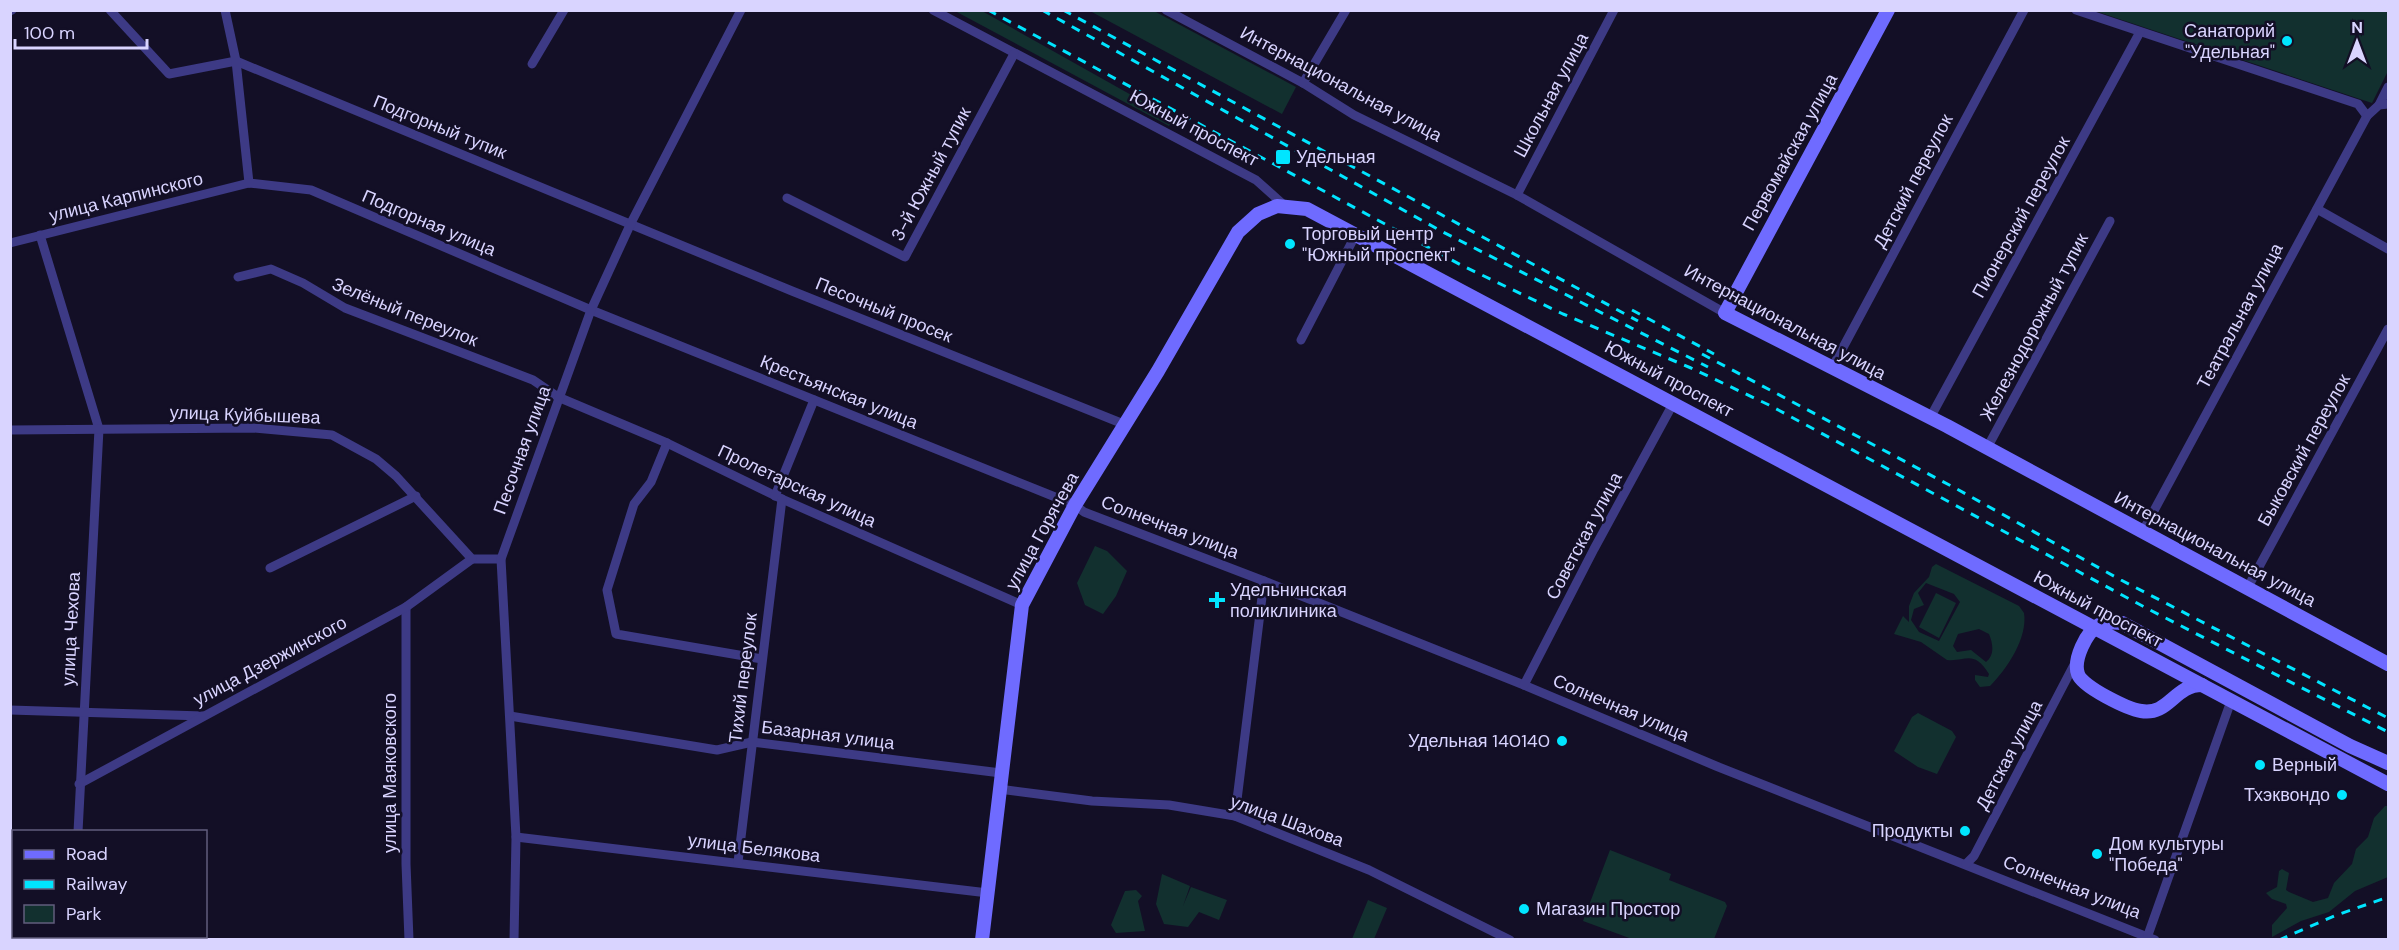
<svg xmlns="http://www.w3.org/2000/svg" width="2399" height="950" font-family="'DM Sans',sans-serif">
	<rect width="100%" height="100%" fill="#130f26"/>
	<!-- green -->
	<g fill="#12302f" fill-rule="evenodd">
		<path d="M 955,11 L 982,11 L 1174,119 L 1169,126 Z"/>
		<path d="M 1090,11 L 1154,11 L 1296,87 L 1282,114 Z"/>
		<path d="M 2095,11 L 2388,11 L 2388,71 L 2372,103 Z"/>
		<path d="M 1095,546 L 1107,551 L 1127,571 L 1116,596 L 1103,614 L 1085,605 L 1077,583 Z"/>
		<path d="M 1936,564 L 2019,606 L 2024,613 C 2028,638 2007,669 1990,686 L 1980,687 L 1975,680 L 1975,675 L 1988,677 L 1989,674 C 1973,649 1966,662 1947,660 L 1921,642 L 1894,634 L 1903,616 L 1909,622 L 1909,606 L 1914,593 L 1929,577 L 1932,567 ZM 1926,583 L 1954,594 L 1960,602 L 1939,641 L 1919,632 L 1911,620 L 1914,609 L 1924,605 L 1918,593 ZM 1979,629 L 1989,634 C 1993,644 1995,655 1986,662 L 1971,650 L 1957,652 L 1953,646 L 1958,634 Z"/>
		<path d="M 1936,593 L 1956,603 L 1939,638 L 1919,627 Z"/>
		<path d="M 1918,713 L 1952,731 L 1956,737 L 1937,774 L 1918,767 L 1894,751 L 1912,717 Z"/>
		<path d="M 2385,806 L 2388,806 L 2388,877 L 2355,891 L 2329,912 L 2301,921 L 2272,937 L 2272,925 L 2287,908 L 2286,904 L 2272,899 L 2266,893 L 2277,887 L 2279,871 L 2282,869 L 2289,873 L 2286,890 L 2289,892 L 2313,902 L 2328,898 L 2334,883 L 2352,864 L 2356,849 L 2368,837 L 2374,818 Z"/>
		<path d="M 1610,850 L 1671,874 L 1669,880 L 1725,902 L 1727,906 L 1714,939 L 1632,939 L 1583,921 Z"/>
		<path d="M 1162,874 L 1190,886 L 1183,906 L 1191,887 L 1227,900 L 1219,920 L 1199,912 L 1188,927 L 1164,924 L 1156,904 Z"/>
		<path d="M 1136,890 L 1142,896 L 1138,901 L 1145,931 L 1116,933 L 1111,925 L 1125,891 Z"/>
		<path d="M 1368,900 L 1387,908 L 1374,939 L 1352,939 Z"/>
	</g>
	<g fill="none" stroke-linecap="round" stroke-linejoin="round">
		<!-- street -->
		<g stroke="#3d3a85" stroke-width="9">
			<path d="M 110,10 L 169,74 L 236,61 L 792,291 L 1126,425"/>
			<path d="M 225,10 L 236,61 L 249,183"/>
			<path d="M 933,10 L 1256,180 L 1284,205"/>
			<path d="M 1166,10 L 1303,83 L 1354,115 L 1517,195 L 1725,313"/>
			<path d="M 2076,10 L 2358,104 L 2367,116"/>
			<path d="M 10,11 L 12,10"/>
			<path d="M 532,64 L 564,10"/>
			<path d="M 1303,83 L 1346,10"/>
			<path d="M 2379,105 L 2388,87"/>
			<path d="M 1517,195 L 1614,10"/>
			<path d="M 787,198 L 905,257 L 1014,54"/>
			<path d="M 2317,209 L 2388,249"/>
			<path d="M 40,235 L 99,429 L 78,832"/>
			<path d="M 10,243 L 249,183 L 311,190 L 591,310 L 1075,505 L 1084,512 L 1264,581 L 1519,683 L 1716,766 L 2155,940"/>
			<path d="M 238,277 L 271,269 L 303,283 L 345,308 L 533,380 L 558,397 L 667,443 L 782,499 L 1022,605"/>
			<path d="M 1301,340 L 1356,234"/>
			<path d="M 1832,368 L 2024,10"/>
			<path d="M 1930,418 L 2140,32"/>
			<path d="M 10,430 L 253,428 L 332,435 L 376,459 L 396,476 L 472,559 L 501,559"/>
			<path d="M 667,443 L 651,482 L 634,504 L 607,590 L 616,634 L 762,659"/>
			<path d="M 1987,448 L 2110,221"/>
			<path d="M 775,496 L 814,400"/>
			<path d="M 2143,531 L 2367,116 L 2379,105 L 2388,104"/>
			<path d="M 270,568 L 416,496"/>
			<path d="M 2248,587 L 2388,329"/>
			<path d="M 406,607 L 406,864 L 409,940"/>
			<path d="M 1524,685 L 1594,549 L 1674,402"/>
			<path d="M 10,710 L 203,716"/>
			<path d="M 510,716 L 717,750 L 752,742 L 1001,773"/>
			<path d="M 79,784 L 406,607 L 472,559"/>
			<path d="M 999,789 L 1092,801 L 1169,805 L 1235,816 L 1369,870 L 1510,940"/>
			<path d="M 1235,816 L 1264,581"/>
			<path d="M 516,837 L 988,893"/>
			<path d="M 738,862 L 782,499"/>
			<path d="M 1966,864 L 1974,856 L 2076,661"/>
			<path d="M 10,880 L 14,880"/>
			<path d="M 2148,935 L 2231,701"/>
			<path d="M 75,940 L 75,936"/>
			<path d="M 514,940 L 516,837 L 501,559 L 591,310 L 631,223 L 741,10"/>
		</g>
		<!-- secondary -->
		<g stroke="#6f6bff" stroke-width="14">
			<path d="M 1888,10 L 1725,313 L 1947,426 L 2388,664"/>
			<path d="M 2202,685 C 2174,685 2169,716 2141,711 C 2128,709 2082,687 2078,674 C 2073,660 2086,632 2099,625 C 2106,622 2114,622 2122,623 L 2350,746 L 2388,763"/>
			<path d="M 982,940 L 1022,605 L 1075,505 L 1158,371 L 1238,232 L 1258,214 L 1277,206 L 1307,209 L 1322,217 L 2388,784"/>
		</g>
		<!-- rail -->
		<g stroke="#00e5ff" stroke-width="3" stroke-dasharray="9 8" stroke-linecap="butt">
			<path d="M 988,10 L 1461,265 L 1563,314 L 1691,368 L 1769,405 L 2148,609 L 2388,732"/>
			<path d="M 1042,10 L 1443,232 L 1708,367"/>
			<path d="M 1063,10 L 1638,321"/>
			<path d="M 1632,310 L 1714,354"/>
			<path d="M 1702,354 L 1955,488 L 2121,580 L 2388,718"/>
			<path d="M 2279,940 L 2334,916 L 2388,897"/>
		</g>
	</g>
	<!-- markers -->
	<g fill="#00e5ff" stroke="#130f26" stroke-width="2">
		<circle cx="2287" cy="41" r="6"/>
		<rect x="1275" y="149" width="16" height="16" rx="3"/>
		<circle cx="1290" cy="244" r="6"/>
		<path d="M1214 591h6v6h6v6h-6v6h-6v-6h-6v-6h6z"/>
		<circle cx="1562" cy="741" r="6"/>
		<circle cx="2260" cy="765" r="6"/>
		<circle cx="2342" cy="795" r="6"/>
		<circle cx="1965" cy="831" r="6"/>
		<circle cx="2097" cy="854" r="6"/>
		<circle cx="1524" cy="909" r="6"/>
	</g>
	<g text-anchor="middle" stroke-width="5" stroke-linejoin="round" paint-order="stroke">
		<!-- poi labels -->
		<g font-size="18" fill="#d9d4ff" stroke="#130f26" text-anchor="start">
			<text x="2275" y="37" text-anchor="end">Санаторий<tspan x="2275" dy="21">"Удельная"</tspan></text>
			<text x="1296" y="163">Удельная</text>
			<text x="1302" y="240">Торговый центр<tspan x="1302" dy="21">"Южный проспект"</tspan></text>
			<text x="1230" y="596">Удельнинская<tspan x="1230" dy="21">поликлиника</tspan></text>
			<text x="1550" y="747" text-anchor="end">Удельная 140140</text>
			<text x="2272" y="771">Верный</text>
			<text x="2330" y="801" text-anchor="end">Тхэквондо</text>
			<text x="1953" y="837" text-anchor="end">Продукты</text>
			<text x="2109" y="850">Дом культуры<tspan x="2109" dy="21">"Победа"</tspan></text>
			<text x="1536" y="915">Магазин Простор</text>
		</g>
		<!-- street labels -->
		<g font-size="18" fill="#d9d4ff" stroke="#130f26">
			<text transform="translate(1341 84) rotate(28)" y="6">Интернациональная улица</text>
			<text transform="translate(1551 95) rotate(-62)" y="6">Школьная улица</text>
			<text transform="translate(440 127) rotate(22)" y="6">Подгорный тупик</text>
			<text transform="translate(1194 128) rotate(28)" y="6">Южный проспект</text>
			<text transform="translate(1790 152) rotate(-61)" y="6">Первомайская улица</text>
			<text transform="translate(931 174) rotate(-62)" y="6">3-й Южный тупик</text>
			<text transform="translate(1913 181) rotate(-62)" y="6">Детский переулок</text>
			<text transform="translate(126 197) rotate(-14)" y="6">улица Карпинского</text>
			<text transform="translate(2021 217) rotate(-61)" y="6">Пионерский переулок</text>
			<text transform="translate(429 223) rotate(23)" y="6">Подгорная улица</text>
			<text transform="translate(884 310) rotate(22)" y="6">Песочный просек</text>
			<text transform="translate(405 312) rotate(22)" y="6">Зелёный переулок</text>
			<text transform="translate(2240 316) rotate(-62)" y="6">Театральная улица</text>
			<text transform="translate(1785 322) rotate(28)" y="6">Интернациональная улица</text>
			<text transform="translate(2034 327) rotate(-62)" y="6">Железнодорожный тупик</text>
			<text transform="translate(1669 379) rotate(28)" y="6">Южный проспект</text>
			<text transform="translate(839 392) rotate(22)" y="6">Крестьянская улица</text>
			<text transform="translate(245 415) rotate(2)" y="6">улица Куйбышева</text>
			<text transform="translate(522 450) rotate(-70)" y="6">Песочная улица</text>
			<text transform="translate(2304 450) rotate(-61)" y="6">Быковский переулок</text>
			<text transform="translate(797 486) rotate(25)" y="6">Пролетарская улица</text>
			<text transform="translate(1170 527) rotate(21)" y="6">Солнечная улица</text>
			<text transform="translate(1042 531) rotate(-61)" y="6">улица Горячева</text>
			<text transform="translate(1584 536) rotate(-62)" y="6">Советская улица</text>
			<text transform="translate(2215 549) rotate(28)" y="6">Интернациональная улица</text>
			<text transform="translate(2098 609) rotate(28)" y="6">Южный проспект</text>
			<text transform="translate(71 629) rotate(-87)" y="6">улица Чехова</text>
			<text transform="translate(270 661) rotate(-28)" y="6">улица Дзержинского</text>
			<text transform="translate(743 678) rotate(-83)" y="6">Тихий переулок</text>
			<text transform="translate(1621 708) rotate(23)" y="6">Солнечная улица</text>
			<text transform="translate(828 735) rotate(7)" y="6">Базарная улица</text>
			<text transform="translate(2009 755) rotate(-62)" y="6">Детская улица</text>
			<text transform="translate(390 773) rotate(-90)" y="6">улица Маяковского</text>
			<text transform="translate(1287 821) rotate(20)" y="6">улица Шахова</text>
			<text transform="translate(754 848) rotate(7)" y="6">улица Белякова</text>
			<text transform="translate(2072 887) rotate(21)" y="6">Солнечная улица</text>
		</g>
	</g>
	<!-- border -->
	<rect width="2399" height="950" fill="none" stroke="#d9d4ff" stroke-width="24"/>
	<!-- legend -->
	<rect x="12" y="830" width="195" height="108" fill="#130f26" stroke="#625e7d" stroke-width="1.5"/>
	<rect x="24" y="850" width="30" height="9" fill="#6f6bff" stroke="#625e7d" stroke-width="1.5"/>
	<text x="66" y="860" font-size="18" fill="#d9d4ff">Road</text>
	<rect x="24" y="880" width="30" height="9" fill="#00e5ff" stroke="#625e7d" stroke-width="1.5"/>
	<text x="66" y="890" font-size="18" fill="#d9d4ff">Railway</text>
	<rect x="24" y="905" width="30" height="18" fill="#12302f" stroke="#625e7d" stroke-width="1.5"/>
	<text x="66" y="920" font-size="18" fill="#d9d4ff">Park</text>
	<!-- north arrow -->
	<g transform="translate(2357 42)" stroke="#130f26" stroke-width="4.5" paint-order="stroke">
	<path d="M0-4.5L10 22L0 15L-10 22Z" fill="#d9d4ff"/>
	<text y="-9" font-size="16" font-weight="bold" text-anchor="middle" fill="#d9d4ff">N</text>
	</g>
	<!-- scale -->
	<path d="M15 39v9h132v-9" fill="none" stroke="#d9d4ff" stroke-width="3"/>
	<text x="24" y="39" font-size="18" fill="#d9d4ff" stroke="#130f26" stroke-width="4.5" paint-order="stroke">100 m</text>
</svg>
